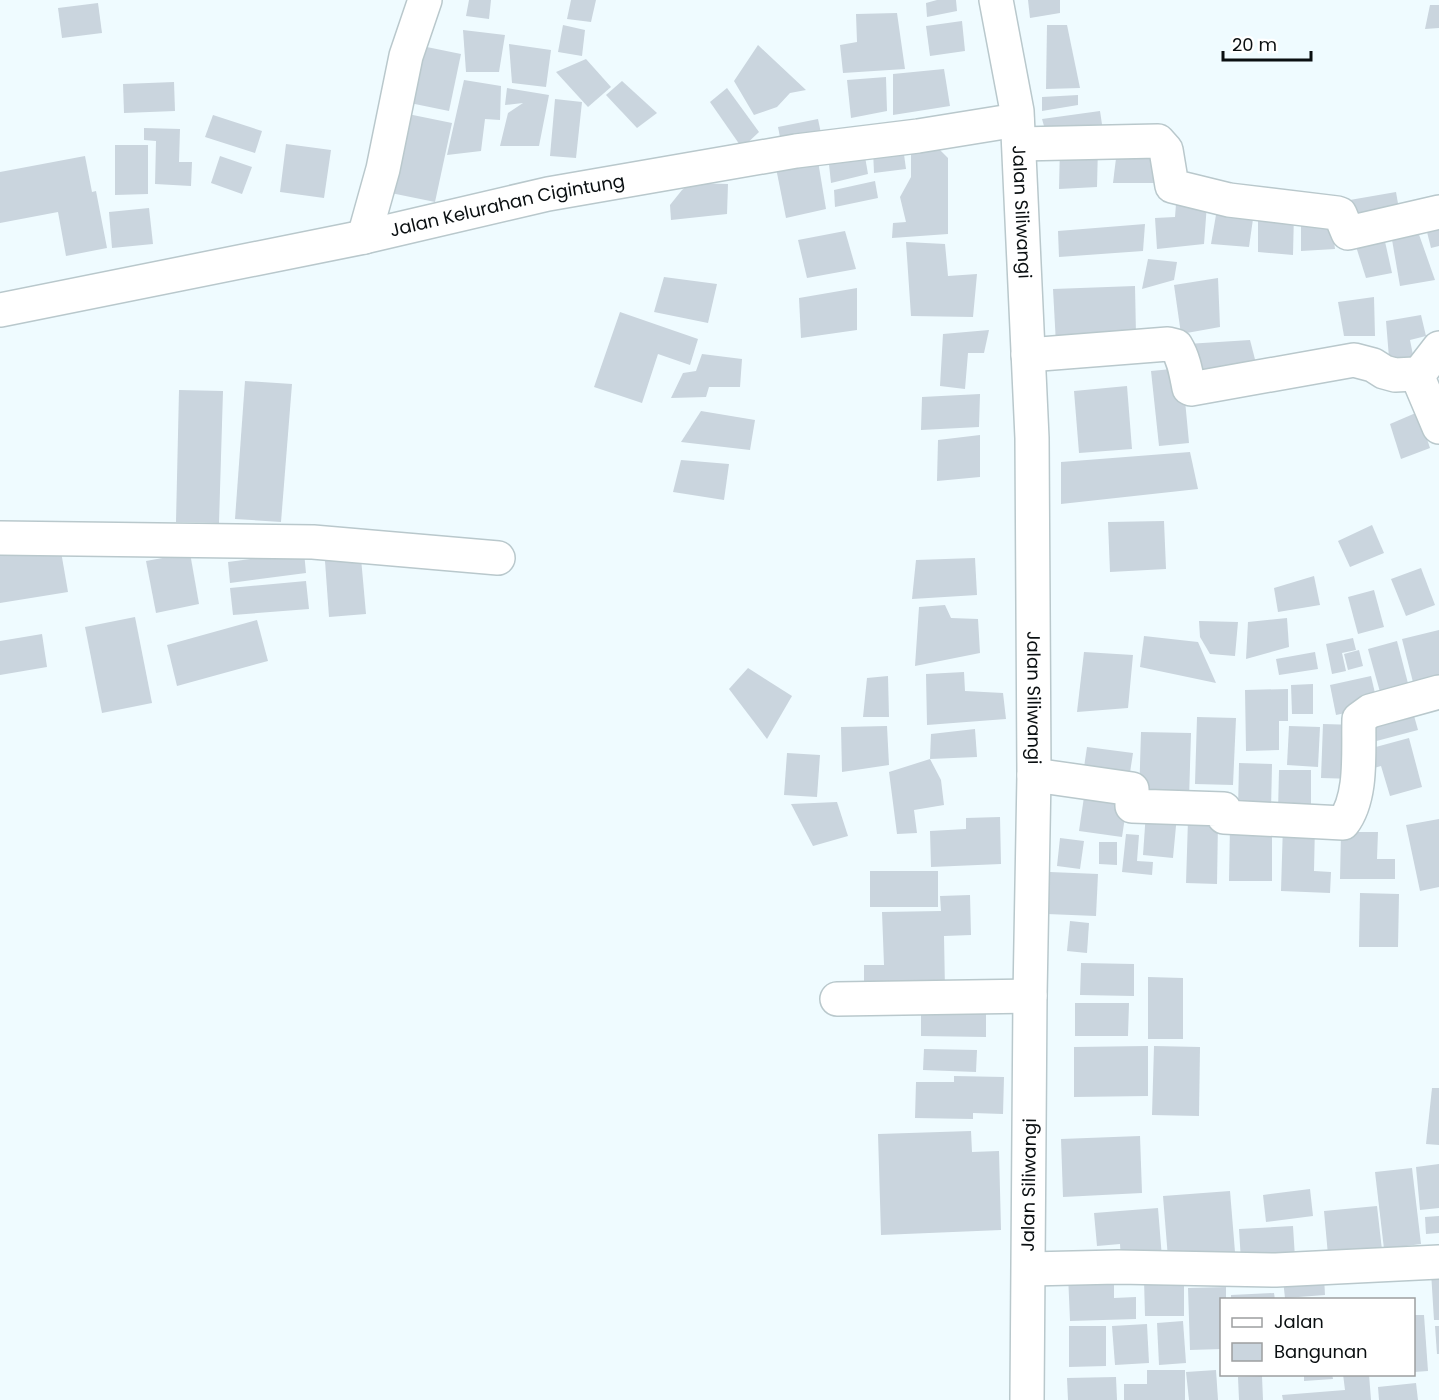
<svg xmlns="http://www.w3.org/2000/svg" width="1439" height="1400" font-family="Poppins,sans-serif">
	<rect width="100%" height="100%" fill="#effbff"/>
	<!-- building -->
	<g fill="#cad5de">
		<path d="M 469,0 L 491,0 L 489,19 L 466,16 Z"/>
		<path d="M 571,0 L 596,0 L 591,22 L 567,19 Z"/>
		<path d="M 937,0 L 956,0 L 957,11 L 927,17 L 926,3 Z"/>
		<path d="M 1028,0 L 1060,0 L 1060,13 L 1030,18 Z"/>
		<path d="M 98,3 L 102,33 L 62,38 L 58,8 Z"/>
		<path d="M 1430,5 L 1439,5 L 1439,28 L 1425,29 Z"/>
		<path d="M 897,13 L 905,69 L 843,73 L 840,45 L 857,42 L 856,14 Z"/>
		<path d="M 962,21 L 965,51 L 930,56 L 926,26 Z"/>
		<path d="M 563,25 L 585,30 L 582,56 L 558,52 Z"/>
		<path d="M 1047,25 L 1067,25 L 1080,88 L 1046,89 Z"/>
		<path d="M 463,30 L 505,35 L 499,72 L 466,72 Z"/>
		<path d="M 509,44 L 551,50 L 546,87 L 512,83 Z"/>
		<path d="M 417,45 L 461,54 L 449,111 L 405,102 Z"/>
		<path d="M 758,45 L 806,90 L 790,93 L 777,107 L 754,115 L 734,81 Z"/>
		<path d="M 586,59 L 611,87 L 588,107 L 556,72 Z"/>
		<path d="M 944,69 L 950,106 L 893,115 L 893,74 Z"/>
		<path d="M 886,77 L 887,111 L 851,118 L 847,80 Z"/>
		<path d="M 464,80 L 501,86 L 500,120 L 485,119 L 481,151 L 447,155 Z"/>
		<path d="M 622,81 L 657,113 L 637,128 L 606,95 Z"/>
		<path d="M 174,82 L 175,111 L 124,113 L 123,84 Z"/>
		<path d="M 507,88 L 549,95 L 539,146 L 500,146 L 508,113 L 523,103 L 505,105 Z"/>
		<path d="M 727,88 L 759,132 L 742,148 L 710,102 Z"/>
		<path d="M 1078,95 L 1078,105 L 1042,111 L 1042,97 Z"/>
		<path d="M 555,99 L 582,102 L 576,158 L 550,156 Z"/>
		<path d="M 1100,111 L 1103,131 L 1046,133 L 1042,119 Z"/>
		<path d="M 403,113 L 452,123 L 435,202 L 386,192 Z"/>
		<path d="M 213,115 L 262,131 L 255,153 L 205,137 Z"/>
		<path d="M 818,119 L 822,138 L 782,147 L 778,127 Z"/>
		<path d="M 144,128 L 180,129 L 179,162 L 192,162 L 191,186 L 155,184 L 156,141 L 144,140 Z"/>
		<path d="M 286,144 L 331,150 L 324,198 L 280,192 Z"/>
		<path d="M 115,145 L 148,145 L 148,194 L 115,195 Z"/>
		<path d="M 1060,145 L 1098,146 L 1097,187 L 1059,189 Z"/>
		<path d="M 936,146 L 948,158 L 948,234 L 892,238 L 893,223 L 906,222 L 900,197 L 911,177 L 911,149 Z"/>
		<path d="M 903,147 L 906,169 L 874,173 L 873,150 Z"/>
		<path d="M 1117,150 L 1159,150 L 1159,183 L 1113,183 Z"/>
		<path d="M 864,151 L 868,174 L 831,183 L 828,155 Z"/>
		<path d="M 817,155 L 826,209 L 786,218 L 775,163 Z"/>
		<path d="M 85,156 L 92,192 L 96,191 L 107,248 L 66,256 L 58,212 L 0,223 L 0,172 Z"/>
		<path d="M 220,156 L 252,167 L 242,194 L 211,183 Z"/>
		<path d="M 875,181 L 878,198 L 835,207 L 834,190 Z"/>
		<path d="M 691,183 L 728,184 L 727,214 L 671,220 L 670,205 L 682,190 Z"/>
		<path d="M 1396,192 L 1400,215 L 1348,225 L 1344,201 Z"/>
		<path d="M 1176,204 L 1207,204 L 1204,244 L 1157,249 L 1155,218 L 1175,217 Z"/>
		<path d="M 1255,205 L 1249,247 L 1211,244 L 1217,209 Z"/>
		<path d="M 149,208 L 153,244 L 112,248 L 109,212 Z"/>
		<path d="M 1301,211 L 1331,216 L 1335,249 L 1301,251 Z"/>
		<path d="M 1294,212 L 1293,255 L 1258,252 L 1258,214 Z"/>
		<path d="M 1439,219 L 1439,246 L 1431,248 L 1424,220 Z"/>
		<path d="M 1145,224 L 1143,251 L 1059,257 L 1058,231 Z"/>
		<path d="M 1416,226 L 1435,280 L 1400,286 L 1391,234 Z"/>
		<path d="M 1382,228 L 1392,273 L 1366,278 L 1353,237 Z"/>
		<path d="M 845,231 L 856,269 L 807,278 L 798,240 Z"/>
		<path d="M 906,242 L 945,244 L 948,276 L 977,274 L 973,317 L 911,316 Z"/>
		<path d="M 1148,259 L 1177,262 L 1174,280 L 1142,289 Z"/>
		<path d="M 664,277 L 717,284 L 708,323 L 654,312 Z"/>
		<path d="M 1218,278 L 1220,327 L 1181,334 L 1174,285 Z"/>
		<path d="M 1135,286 L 1136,335 L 1056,344 L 1053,289 Z"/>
		<path d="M 857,288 L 857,330 L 801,338 L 799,298 Z"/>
		<path d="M 1374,297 L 1375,336 L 1344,336 L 1338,302 Z"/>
		<path d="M 620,312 L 698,339 L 690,365 L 658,354 L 642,403 L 594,387 Z"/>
		<path d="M 1421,315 L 1426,336 L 1410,340 L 1416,370 L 1390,370 L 1386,321 Z"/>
		<path d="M 989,330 L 984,353 L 968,353 L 965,389 L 940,386 L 943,334 Z"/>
		<path d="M 1250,340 L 1258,371 L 1189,385 L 1187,344 Z"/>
		<path d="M 702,354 L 742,359 L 740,387 L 709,387 L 706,397 L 671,398 L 683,373 L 696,371 Z"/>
		<path d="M 1182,368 L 1189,443 L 1159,446 L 1151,371 Z"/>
		<path d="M 245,381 L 292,384 L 281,522 L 235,519 Z"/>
		<path d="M 1127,386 L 1132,449 L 1079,453 L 1074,391 Z"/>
		<path d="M 179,390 L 223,391 L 219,523 L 176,522 Z"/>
		<path d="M 980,394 L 979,427 L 921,430 L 922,397 Z"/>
		<path d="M 701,411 L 755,420 L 750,450 L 681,442 Z"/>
		<path d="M 1418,412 L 1430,448 L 1401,459 L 1390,424 Z"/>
		<path d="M 980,435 L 980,477 L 937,481 L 938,440 Z"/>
		<path d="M 1190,452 L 1198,489 L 1061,504 L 1061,462 Z"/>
		<path d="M 681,460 L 729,464 L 724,500 L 673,492 Z"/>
		<path d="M 1164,521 L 1166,569 L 1110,572 L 1108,522 Z"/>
		<path d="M 1372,525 L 1384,553 L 1350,567 L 1338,541 Z"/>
		<path d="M 59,540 L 68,592 L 0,603 L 0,550 Z"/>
		<path d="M 304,552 L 306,573 L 230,583 L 228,562 Z"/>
		<path d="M 190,553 L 199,604 L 156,613 L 146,561 Z"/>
		<path d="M 361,558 L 366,614 L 329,617 L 325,561 Z"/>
		<path d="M 975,558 L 977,595 L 912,599 L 916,560 Z"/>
		<path d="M 1421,568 L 1435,605 L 1406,616 L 1391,579 Z"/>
		<path d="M 1314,576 L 1320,605 L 1278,612 L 1274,588 Z"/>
		<path d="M 306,581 L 309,609 L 233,615 L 230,588 Z"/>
		<path d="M 1374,590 L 1384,627 L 1358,634 L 1348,597 Z"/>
		<path d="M 945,605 L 951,618 L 978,619 L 980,653 L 915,666 L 919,607 Z"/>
		<path d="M 135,617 L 152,703 L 102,713 L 85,627 Z"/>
		<path d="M 1287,618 L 1289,647 L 1246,659 L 1248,622 Z"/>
		<path d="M 257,620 L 268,661 L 177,686 L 167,645 Z"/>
		<path d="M 1199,621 L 1238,622 L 1235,656 L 1210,654 L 1200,637 Z"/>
		<path d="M 1439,630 L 1439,688 L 1416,694 L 1402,639 Z"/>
		<path d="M 42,634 L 47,667 L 0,675 L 0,641 Z"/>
		<path d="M 1144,636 L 1198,642 L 1216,683 L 1140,667 Z"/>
		<path d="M 1353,638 L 1356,650 L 1342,653 L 1346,671 L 1332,674 L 1326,644 Z"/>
		<path d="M 1397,641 L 1410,691 L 1382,699 L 1368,649 Z"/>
		<path d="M 1359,650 L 1363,666 L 1348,670 L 1344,654 Z"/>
		<path d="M 1084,652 L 1133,655 L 1128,708 L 1077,712 Z"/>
		<path d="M 1315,652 L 1318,669 L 1279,675 L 1276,659 Z"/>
		<path d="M 748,668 L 792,696 L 767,739 L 729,689 Z"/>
		<path d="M 964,672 L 965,691 L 1003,693 L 1006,719 L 927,725 L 926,674 Z"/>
		<path d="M 888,676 L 889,717 L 863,717 L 867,678 Z"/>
		<path d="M 1371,676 L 1378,706 L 1336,715 L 1330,685 Z"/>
		<path d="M 1313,684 L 1313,714 L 1292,714 L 1291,685 Z"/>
		<path d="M 1288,689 L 1288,721 L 1279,721 L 1279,750 L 1246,751 L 1245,690 Z"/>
		<path d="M 1411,705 L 1418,730 L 1369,743 L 1362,719 Z"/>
		<path d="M 1197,717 L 1236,718 L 1233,785 L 1195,784 Z"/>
		<path d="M 1323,724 L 1357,725 L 1355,779 L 1321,778 Z"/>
		<path d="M 887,726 L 889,765 L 842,772 L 841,727 Z"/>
		<path d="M 1289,726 L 1320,727 L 1318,767 L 1287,765 Z"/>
		<path d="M 975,729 L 977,757 L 930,759 L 931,734 Z"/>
		<path d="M 1141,732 L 1191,733 L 1189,799 L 1139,799 Z"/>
		<path d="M 1409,738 L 1422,787 L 1390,796 L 1381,766 L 1367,770 L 1361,751 Z"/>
		<path d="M 1087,747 L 1133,753 L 1129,779 L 1083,774 Z"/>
		<path d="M 787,753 L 820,755 L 817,797 L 784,795 Z"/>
		<path d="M 930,759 L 941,780 L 944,805 L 914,810 L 917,833 L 897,834 L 889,772 Z"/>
		<path d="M 1239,763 L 1272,764 L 1271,811 L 1238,810 Z"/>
		<path d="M 1279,770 L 1311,770 L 1311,812 L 1278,812 Z"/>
		<path d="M 1085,790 L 1128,797 L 1122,837 L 1079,831 Z"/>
		<path d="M 837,802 L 848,836 L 813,846 L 791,804 Z"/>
		<path d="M 1146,812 L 1177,815 L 1173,858 L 1143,855 Z"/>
		<path d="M 1000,817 L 1001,864 L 931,867 L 930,831 L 966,829 L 966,818 Z"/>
		<path d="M 1439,819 L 1439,887 L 1420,891 L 1406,825 Z"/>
		<path d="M 1188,820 L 1218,821 L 1217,884 L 1186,883 Z"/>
		<path d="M 1230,824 L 1272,824 L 1272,881 L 1229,881 Z"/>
		<path d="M 1283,824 L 1315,825 L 1314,871 L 1331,872 L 1330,893 L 1281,891 Z"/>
		<path d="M 1341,832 L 1378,832 L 1377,859 L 1395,859 L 1395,879 L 1340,879 Z"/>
		<path d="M 1126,834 L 1139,835 L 1137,861 L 1153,862 L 1152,875 L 1122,872 Z"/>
		<path d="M 1060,838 L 1084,841 L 1080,869 L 1057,866 Z"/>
		<path d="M 1099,842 L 1117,842 L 1117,865 L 1099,864 Z"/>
		<rect x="870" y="871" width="68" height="36"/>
		<path d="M 1050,872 L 1098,874 L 1096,916 L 1047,914 Z"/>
		<path d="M 1360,893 L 1399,894 L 1398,947 L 1359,947 Z"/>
		<path d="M 970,895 L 971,935 L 944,936 L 945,990 L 864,993 L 864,965 L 884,965 L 882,912 L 941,911 L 940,896 Z"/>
		<path d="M 1070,921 L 1089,923 L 1087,953 L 1067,951 Z"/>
		<path d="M 1081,963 L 1134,964 L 1134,996 L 1080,995 Z"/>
		<path d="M 1148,977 L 1183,978 L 1183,1039 L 1148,1039 Z"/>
		<path d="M 921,1003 L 986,1004 L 986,1037 L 921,1036 Z"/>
		<path d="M 1075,1003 L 1129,1003 L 1128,1036 L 1075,1036 Z"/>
		<path d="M 1148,1046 L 1148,1096 L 1074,1097 L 1074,1047 Z"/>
		<path d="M 1154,1046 L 1200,1047 L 1199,1116 L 1152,1115 Z"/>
		<path d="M 924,1049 L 977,1050 L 976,1072 L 923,1070 Z"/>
		<path d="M 954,1076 L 1004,1077 L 1003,1114 L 973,1113 L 973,1119 L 915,1118 L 916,1082 L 954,1082 Z"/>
		<path d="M 1432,1088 L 1439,1088 L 1439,1145 L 1426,1144 Z"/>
		<path d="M 971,1131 L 972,1152 L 999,1151 L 1001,1230 L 881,1235 L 878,1134 Z"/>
		<path d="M 1140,1136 L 1142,1193 L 1063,1197 L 1061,1139 Z"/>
		<path d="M 1439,1164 L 1439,1208 L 1420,1210 L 1416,1167 Z"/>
		<path d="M 1412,1168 L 1421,1244 L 1384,1249 L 1375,1172 Z"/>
		<path d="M 1310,1189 L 1313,1216 L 1266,1222 L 1263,1195 Z"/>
		<path d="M 1230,1191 L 1235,1252 L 1168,1258 L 1163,1196 Z"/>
		<path d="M 1377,1206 L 1382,1250 L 1328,1255 L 1324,1211 Z"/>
		<path d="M 1158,1208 L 1162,1258 L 1121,1261 L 1120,1244 L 1097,1246 L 1094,1213 Z"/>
		<path d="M 1439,1216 L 1439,1233 L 1426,1234 L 1425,1217 Z"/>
		<path d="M 1293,1226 L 1295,1258 L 1241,1261 L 1239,1229 Z"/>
		<path d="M 1431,1272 L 1439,1272 L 1439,1320 L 1434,1320 Z"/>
		<path d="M 1097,1273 L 1098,1285 L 1114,1284 L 1114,1298 L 1136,1297 L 1136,1319 L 1070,1321 L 1068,1274 Z"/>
		<path d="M 1324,1277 L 1325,1295 L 1285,1298 L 1283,1280 Z"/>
		<path d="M 1184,1278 L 1184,1316 L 1145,1316 L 1144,1279 Z"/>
		<path d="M 1226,1287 L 1226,1300 L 1222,1300 L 1222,1349 L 1190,1350 L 1188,1288 Z"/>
		<path d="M 1274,1293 L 1275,1300 L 1231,1300 L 1231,1295 Z"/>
		<path d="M 1414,1315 L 1424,1315 L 1428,1371 L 1414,1372 Z"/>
		<path d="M 1183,1321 L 1186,1363 L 1159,1365 L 1157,1323 Z"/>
		<path d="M 1147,1324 L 1149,1363 L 1115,1365 L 1112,1326 Z"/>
		<path d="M 1069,1326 L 1106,1326 L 1106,1366 L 1069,1367 Z"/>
		<path d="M 1435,1326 L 1439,1326 L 1439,1354 L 1437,1354 Z"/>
		<path d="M 1147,1370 L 1185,1370 L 1185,1400 L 1124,1400 L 1124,1384 L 1147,1384 Z"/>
		<path d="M 1216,1370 L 1218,1400 L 1189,1400 L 1186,1372 Z"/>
		<path d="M 1304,1374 L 1332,1374 L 1333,1379 L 1304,1381 Z"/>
		<path d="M 1343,1374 L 1369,1374 L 1371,1400 L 1283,1400 L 1282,1395 L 1345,1390 Z"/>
		<path d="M 1262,1376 L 1263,1400 L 1239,1400 L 1238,1377 Z"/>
		<path d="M 1116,1377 L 1117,1400 L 1068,1400 L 1067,1378 Z"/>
		<path d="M 1416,1383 L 1418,1400 L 1379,1400 L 1378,1387 Z"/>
	</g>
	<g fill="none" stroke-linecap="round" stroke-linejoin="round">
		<!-- minor casing -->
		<g stroke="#b9c8cc" stroke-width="36">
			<g id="minor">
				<path d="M 1019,144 L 1158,141 L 1166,150 L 1172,186 L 1229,200 L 1337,213 L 1340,214 L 1348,233 L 1439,212"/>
				<path d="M 364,237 L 383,169 L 406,56 L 425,0"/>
				<path id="s1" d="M 0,310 L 364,237 L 548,194 L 796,151 L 918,136 L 1017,120"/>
				<path d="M 1028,355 L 1168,344 L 1176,346 C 1184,359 1186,373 1189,388 L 1191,389 L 1354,360 L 1373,365 L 1384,372 L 1395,375 L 1415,374 L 1422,370 L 1439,348"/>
				<path d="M 1415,374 L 1420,382 L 1439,427"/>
				<path d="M 0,538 L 313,542 L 498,558"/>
				<path d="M 1034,775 L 1132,789 L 1132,806 L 1224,809 L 1224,817 L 1343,823 C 1363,797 1358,751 1359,719 L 1370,711 L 1439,692"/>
				<path d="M 837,999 L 1030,996"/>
				<path d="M 1029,1269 L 1118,1267 L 1276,1270 L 1439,1262"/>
			</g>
		</g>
		<!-- major casing -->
		<g stroke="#b9c8cc" stroke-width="36">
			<g id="major">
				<path id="s2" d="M 996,0 L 1017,111 L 1032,438 L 1034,775 L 1030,996 L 1027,1400"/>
			</g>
		</g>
		<!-- minor -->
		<use href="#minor" stroke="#fff" stroke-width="33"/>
		<!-- major -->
		<use href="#major" stroke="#fff" stroke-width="33"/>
	</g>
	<g text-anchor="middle" stroke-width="4.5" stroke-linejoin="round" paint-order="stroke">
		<!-- street labels -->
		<g font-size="18" fill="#0a0f11" stroke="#fff">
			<text dy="6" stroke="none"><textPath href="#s1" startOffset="518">Jalan Kelurahan Cigintung</textPath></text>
			<text dy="6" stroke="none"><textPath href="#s2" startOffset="214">Jalan Siliwangi</textPath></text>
			<text dy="6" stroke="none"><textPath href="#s2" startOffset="700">Jalan Siliwangi</textPath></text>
			<text transform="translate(1029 1185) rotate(-89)" y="6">Jalan Siliwangi</text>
		</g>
	</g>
	<!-- legend -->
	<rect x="1220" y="1298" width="195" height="78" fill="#ffffff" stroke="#9d9fa0" stroke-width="1.5"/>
	<rect x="1232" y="1318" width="30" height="9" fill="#ffffff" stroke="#9d9fa0" stroke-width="1.5"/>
	<text x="1274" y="1328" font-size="18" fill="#0a0f11">Jalan</text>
	<rect x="1232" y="1343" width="30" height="18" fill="#cad5de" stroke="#9d9fa0" stroke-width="1.5"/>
	<text x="1274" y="1358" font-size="18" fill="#0a0f11">Bangunan</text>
	<!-- scale -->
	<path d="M1223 51v9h88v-9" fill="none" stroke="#0a0f11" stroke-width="3"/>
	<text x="1232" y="51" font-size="18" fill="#0a0f11" stroke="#ffffff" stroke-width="4.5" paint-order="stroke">20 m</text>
</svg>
